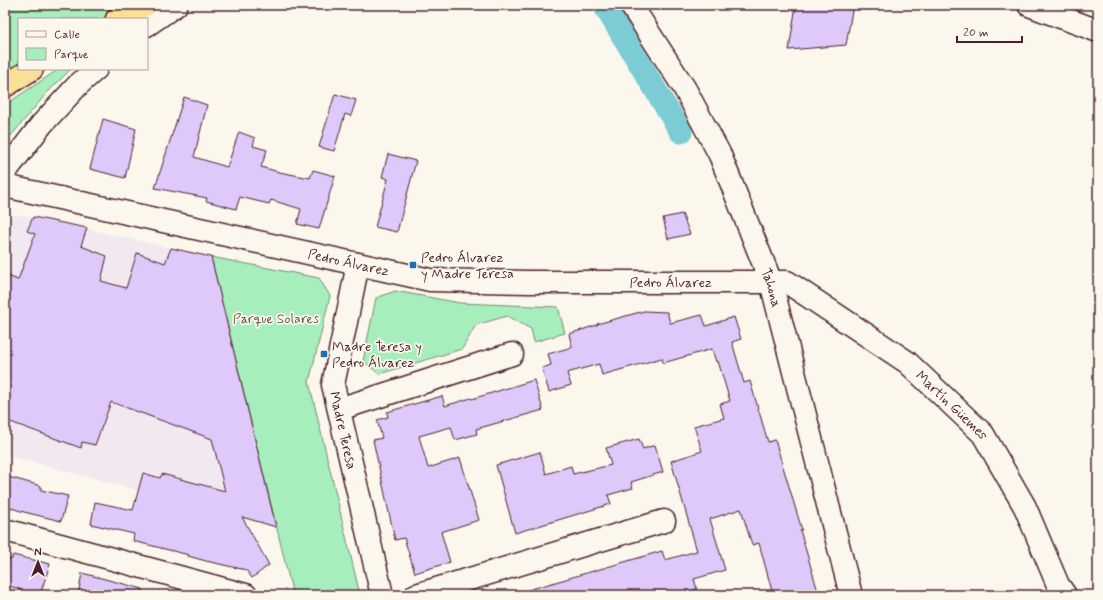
<svg xmlns="http://www.w3.org/2000/svg" width="1103" height="600" font-family="Mynerve,sans-serif">
	<rect width="100%" height="100%" fill="#fbf7ec"/>
	<filter id="ink" filterUnits="userSpaceOnUse"><feTurbulence type="fractalNoise" baseFrequency=".025" numOctaves="2"/><feDisplacementMap in="SourceGraphic" scale="8" xChannelSelector="R" yChannelSelector="G"/><feConvolveMatrix kernelMatrix="1 2 1 2 8 2 1 2 1" color-interpolation-filters="sRGB"/></filter>
	<g filter="url(#ink)">
		<!-- built -->
		<path fill="#f2e9f0" d="M 15,215 L 29,216 L 211,257 L 276,527 L 5,455 L 5,219 Z"/>
		<!-- green -->
		<g fill="#a6efbc" stroke="#788774">
			<path d="M 5,5 L 127,5 L 101,19 L 19,19 L 19,67 L 5,76 Z"/>
			<path d="M 59,69 L 71,69 L 46,94 L 5,143 L 5,105 Z"/>
			<path d="M 211,257 L 319,278 L 330,296 L 309,382 L 360,595 L 293,595 Z"/>
			<path d="M 395,291 L 460,303 L 558,307 L 565,333 L 534,342 L 531,329 L 507,316 L 476,325 L 462,349 L 379,374 L 363,361 L 376,298 Z"/>
		</g>
		<g fill="none" stroke-linecap="round" stroke-linejoin="round">
			<!-- canal -->
			<path stroke="#7bccd6" stroke-width="23" d="M 604,5 L 681,132"/>
		</g>
		<!-- building -->
		<g fill="#dec9fa" stroke="#4a1f2b">
			<path d="M 796,5 L 853,5 L 846,45 L 789,50 Z"/>
			<path d="M 335,94 L 356,100 L 351,116 L 345,114 L 334,151 L 319,147 Z"/>
			<path d="M 184,97 L 207,105 L 194,157 L 227,167 L 239,132 L 255,138 L 253,146 L 267,150 L 261,167 L 279,172 L 310,178 L 313,170 L 335,176 L 319,229 L 297,224 L 301,209 L 271,200 L 269,204 L 240,197 L 236,209 L 206,201 L 207,198 L 155,188 Z"/>
			<path d="M 103,119 L 136,129 L 125,178 L 90,169 Z"/>
			<path d="M 388,154 L 416,161 L 397,232 L 375,227 L 388,179 L 382,177 Z"/>
			<path d="M 682,214 L 690,234 L 668,239 L 663,218 Z"/>
			<path d="M 33,217 L 87,228 L 81,246 L 107,256 L 101,281 L 126,288 L 137,253 L 165,263 L 171,248 L 211,257 L 276,527 L 242,517 L 269,565 L 252,578 L 246,570 L 206,561 L 188,556 L 189,555 L 133,541 L 134,534 L 91,524 L 95,502 L 133,510 L 143,473 L 160,478 L 162,474 L 225,491 L 212,439 L 111,402 L 95,445 L 82,442 L 81,448 L 5,420 L 5,275 L 18,280 L 35,234 L 27,231 Z"/>
			<path d="M 644,311 L 667,312 L 670,323 L 702,315 L 706,326 L 734,317 L 741,339 L 732,342 L 744,383 L 750,381 L 768,442 L 775,440 L 802,530 L 800,530 L 819,595 L 773,595 L 759,543 L 752,545 L 741,509 L 710,519 L 725,570 L 694,579 L 697,589 L 674,595 L 529,595 L 528,590 L 662,551 L 665,560 L 697,551 L 671,461 L 702,451 L 694,426 L 724,418 L 720,404 L 730,401 L 718,361 L 716,362 L 712,349 L 663,363 L 662,358 L 602,375 L 599,364 L 567,373 L 571,385 L 549,392 L 542,368 L 551,365 L 548,354 L 572,347 L 569,334 L 597,325 L 597,324 Z"/>
			<path d="M 534,380 L 543,410 L 476,429 L 477,434 L 455,440 L 451,427 L 419,436 L 428,468 L 460,458 L 479,520 L 441,532 L 450,562 L 415,573 L 404,538 L 395,540 L 373,440 L 382,438 L 377,420 L 388,417 L 387,412 L 442,396 L 445,406 L 471,398 L 472,399 Z"/>
			<path d="M 639,439 L 643,449 L 655,445 L 663,472 L 631,482 L 633,488 L 608,495 L 611,504 L 515,533 L 496,465 L 540,452 L 546,474 L 571,466 L 573,474 L 611,465 L 606,448 Z"/>
			<path d="M 5,476 L 41,486 L 41,490 L 68,496 L 61,521 L 24,512 L 5,506 Z"/>
			<path d="M 13,555 L 50,564 L 40,595 L 19,595 L 20,589 L 5,585 L 5,576 L 9,559 L 12,559 Z"/>
			<path d="M 82,573 L 143,589 L 142,595 L 78,595 Z"/>
		</g>
		<g fill="none" stroke-linecap="round" stroke-linejoin="round">
			<!-- minor casing -->
			<g stroke="#4a1f2b" stroke-width="25">
				<g id="minor">
					<path id="s1" d="M 5,186 L 430,280 L 530,282 L 787,282 L 907,362 L 983,434 L 1025,507 L 1058,585 L 1065,595"/>
					<path id="s2" d="M 358,264 L 333,385 L 382,595"/>
					<path d="M 339,409 L 512,354"/>
					<path d="M 5,530 L 246,595"/>
					<path d="M 416,595 L 664,521"/>
				</g>
			</g>
			<!-- tertiary casing -->
			<g stroke="#4a1f2b" stroke-width="25">
				<g id="tertiary">
					<path id="s3" d="M 631,5 L 685,89 L 720,155 L 771,282 L 851,595"/>
					<path d="M 1029,5 L 1098,31"/>
					<path d="M 147,25 L 176,5"/>
					<path d="M 5,172 L 42,124 L 78,85 L 96,69"/>
				</g>
			</g>
			<!-- motorway casing -->
			<g stroke="#4a1f2b" stroke-width="25">
				<g id="motorway">
					<path d="M 117,19 L 145,5"/>
					<path d="M 5,86 L 32,69"/>
				</g>
			</g>
			<!-- minor -->
			<use href="#minor" stroke="#fbf7ec" stroke-width="22"/>
			<!-- tertiary -->
			<use href="#tertiary" stroke="#fbf7ec" stroke-width="22"/>
			<!-- motorway -->
			<use href="#motorway" stroke="#fadf96" stroke-width="22"/>
		</g>
	</g>
	<!-- markers -->
	<g fill="#1f6fb2" stroke="#fbf7ec" stroke-width="1.5">
		<rect x="409" y="261" width="8" height="8" rx="2"/>
		<rect x="320" y="350" width="8" height="8" rx="2"/>
	</g>
	<g text-anchor="middle" stroke-width="3.5" stroke-linejoin="round" paint-order="stroke">
		<!-- poi labels -->
		<g font-size="14" fill="#4a1f2b" stroke="#fbf7ec" text-anchor="start">
			<text x="421" y="262">Pedro Álvarez<tspan x="421" dy="16">y Madre Teresa</tspan></text>
			<text x="332" y="351">Madre Teresa y<tspan x="332" dy="16">Pedro Álvarez</tspan></text>
		</g>
		<!-- street labels -->
		<g font-size="14" fill="#4a1f2b" stroke="#fbf7ec">
			<text dy="5" stroke="none"><textPath href="#s1" startOffset="352">Pedro Álvarez</textPath></text>
			<text dy="5" stroke="none"><textPath href="#s1" startOffset="676">Pedro Álvarez</textPath></text>
			<text dy="5" stroke="none"><textPath href="#s3" startOffset="317">Tahona</textPath></text>
			<text dy="5" stroke="none"><textPath href="#s1" startOffset="999">Martín Güemes</textPath></text>
			<text dy="5" stroke="none"><textPath href="#s2" startOffset="170">Madre Teresa</textPath></text>
		</g>
		<!-- park labels -->
		<g font-size="14" fill="#61534f" stroke="#fbf7ec">
			<text x="276" y="323">Parque Solares</text>
		</g>
	</g>
	<!-- margin -->
	<rect width="1103" height="600" fill="none" stroke="#fbf7ec" stroke-width="20"/>
	<rect x="10" y="10" width="1083" height="580" fill="none" stroke="#4a1f2b" stroke-width="1.5" filter="url(#ink)"/>
	<!-- legend -->
	<rect x="18" y="18" width="130" height="52" fill="#fbf7ec" stroke="#b4a19f"/>
	<rect x="26" y="31" width="20" height="6" fill="#fbf7ec" stroke="#b4a19f"/>
	<text x="54" y="38" font-size="12" fill="#4a1f2b">Calle</text>
	<rect x="26" y="48" width="20" height="12" fill="#a6efbc" stroke="#b4a19f"/>
	<text x="54" y="58" font-size="12" fill="#4a1f2b">Parque</text>
	<!-- north arrow -->
	<g transform="translate(38 562)" stroke="#fbf7ec" stroke-width="3" paint-order="stroke">
	<path d="M0-3L7 15L0 10L-7 15Z" fill="#4a1f2b"/>
	<text y="-6" font-size="11" font-weight="bold" text-anchor="middle" fill="#4a1f2b">N</text>
	</g>
	<!-- scale -->
	<path d="M957 36v6h65v-6" fill="none" stroke="#4a1f2b" stroke-width="2"/>
	<text x="963" y="36" font-size="12" fill="#4a1f2b" stroke="#fbf7ec" stroke-width="3" paint-order="stroke">20 m</text>
</svg>
